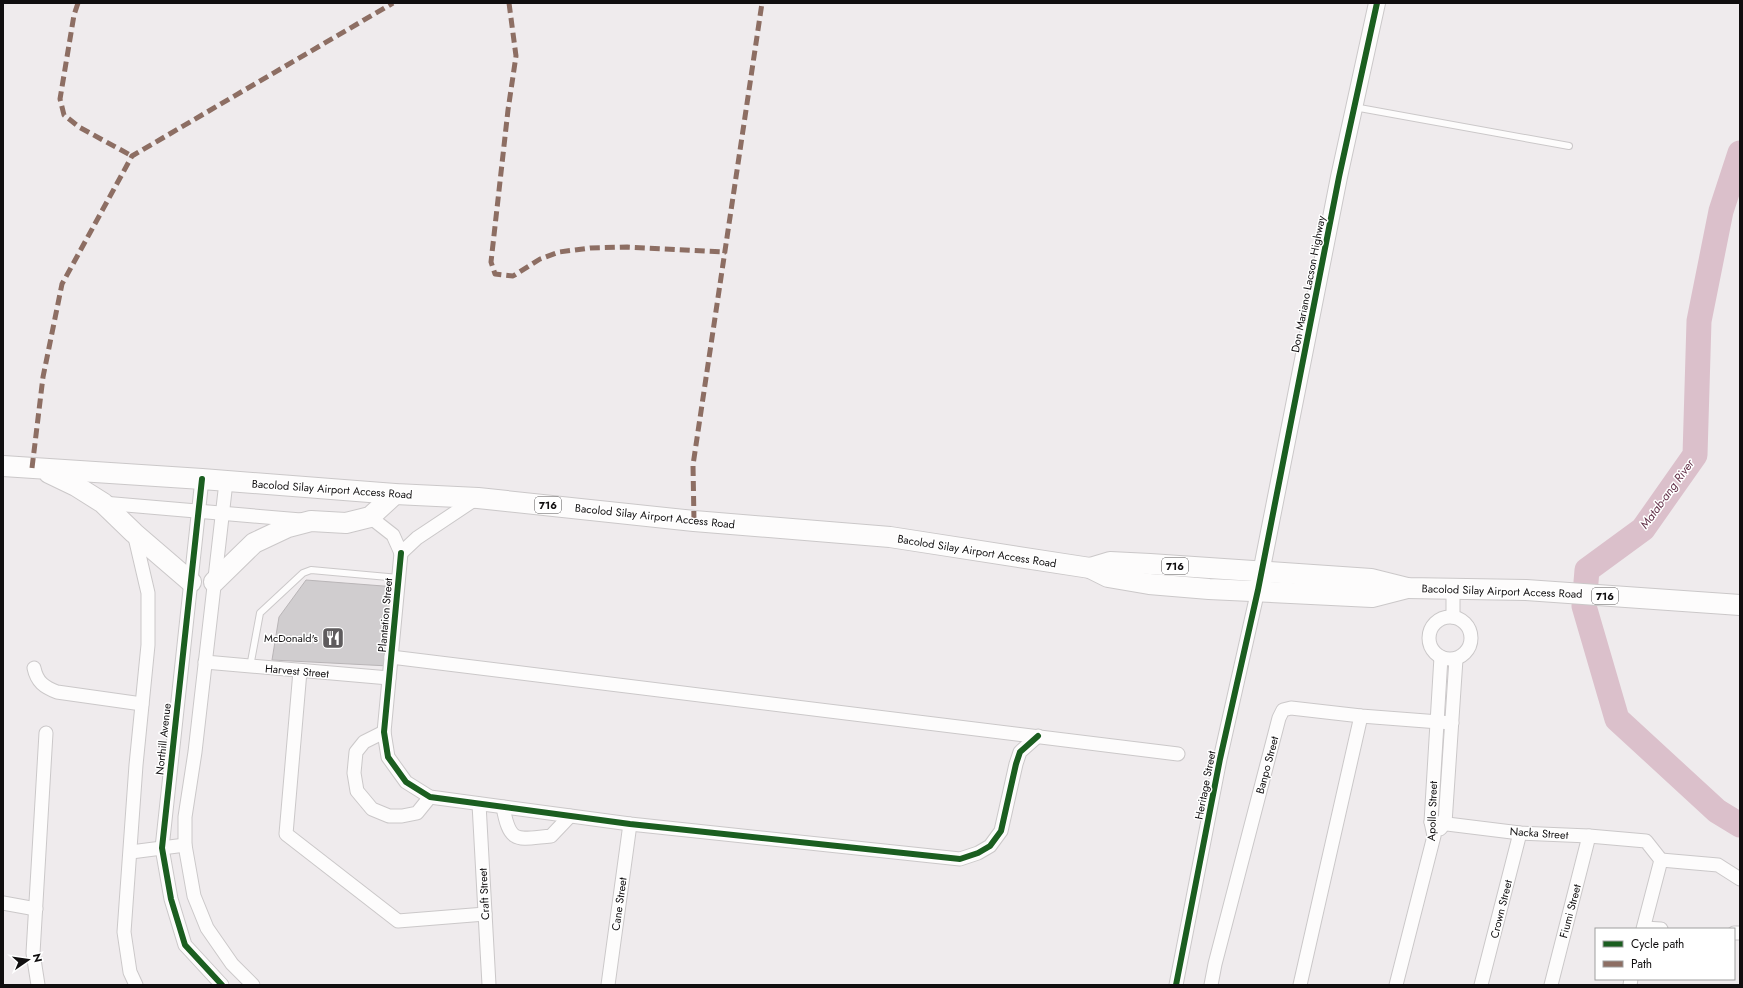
<svg xmlns="http://www.w3.org/2000/svg" width="1743" height="988" font-family="Jost,sans-serif">
	<rect width="100%" height="100%" fill="#efebed"/>
	<g fill="none" stroke-linecap="round" stroke-linejoin="round">
		<!-- river -->
		<path stroke="#dbc0cb" stroke-width="25" d="M 1740,153 L 1721,211 L 1699,321 L 1695,455 L 1643,529 L 1587,570 L 1584,606 L 1617,719 L 1717,811 L 1740,825"/>
	</g>
	<!-- building -->
	<path fill="#d0cdcf" stroke="#b9b5b7" d="M 306,580 L 396,587 L 389,666 L 272,660 L 279,617 Z"/>
	<g fill="none" stroke-linecap="round" stroke-linejoin="round">
		<!-- service casing -->
		<g stroke="#cbc8c9" stroke-width="8">
			<g id="service">
				<path d="M 1354,107 L 1569,146"/>
				<path d="M 250,667 L 260,613 L 303,573 L 311,570 L 399,578"/>
			</g>
		</g>
		<!-- minor casing -->
		<g stroke="#cbc8c9" stroke-width="15">
			<g id="minor">
				<path d="M 202,479 L 162,848 L 171,899 L 185,945 L 222,985"/>
				<path d="M 226,482 L 195,752 L 185,817 L 185,845 L 194,896 L 207,928 L 232,964 L 253,985"/>
				<path d="M 103,503 L 301,520"/>
				<path d="M 370,517 L 393,535 L 401,553"/>
				<path d="M 134,533 L 148,593 L 148,645 L 136,765 L 124,932 L 130,972 L 136,985"/>
				<path d="M 401,553 L 384,732 L 388,757 L 406,782 L 430,797 L 630,824 L 960,859 L 978,853 L 990,846 L 1001,831 L 1016,764 L 1020,752 L 1038,736"/>
				<path d="M 401,553 L 417,538 L 477,498"/>
				<circle cx="1450" cy="638" r="21"/>
				<path d="M 1453,617 L 1453,588"/>
				<path d="M 391,657 L 1178,754"/>
				<path d="M 205,662 L 389,678"/>
				<path d="M 34,668 C 37,682 44,687 57,692 L 142,704"/>
				<path d="M 300,671 L 286,834 L 398,921 L 485,914"/>
				<path d="M 384,732 L 364,742 L 356,752 L 354,773 L 357,791 L 372,809 L 389,816 L 402,816 L 417,813 L 430,797"/>
				<path d="M 479,804 L 489,985"/>
				<path d="M 503,807 C 510,845 517,839 551,836 L 570,816"/>
				<path d="M 1431,822 L 1520,833 L 1589,836 L 1646,841 L 1661,860 L 1643,929"/>
				<path d="M 1440,829 L 1445,823 L 1456,659"/>
				<path d="M 131,852 L 185,845"/>
				<path d="M 1661,860 L 1718,865 L 1740,879"/>
				<path d="M 3,903 L 36,909"/>
				<path d="M 1644,928 L 1661,929"/>
				<path d="M 1734,933 L 1740,933"/>
				<path d="M 38,985 L 33,953 L 46,733"/>
				<path d="M 608,985 L 630,824"/>
				<path d="M 1176,985 L 1220,759 L 1258,590"/>
				<path d="M 1211,985 L 1215,964 L 1279,718 L 1283,710 L 1291,708 L 1361,716 L 1452,723"/>
				<path d="M 1300,985 L 1361,716"/>
				<path d="M 1396,985 L 1434,836 L 1431,822 L 1441,657"/>
				<path d="M 1481,985 L 1520,833"/>
				<path d="M 1551,985 L 1589,836"/>
				<path d="M 1630,985 L 1631,979"/>
			</g>
		</g>
		<!-- tertiary casing -->
		<g stroke="#cbc8c9" stroke-width="18">
			<path id="tertiary" d="M 1259,583 L 1339,177 L 1377,3"/>
		</g>
		<!-- primary casing -->
		<g stroke="#cbc8c9" stroke-width="22">
			<g id="primary">
				<path d="M 3,466 L 202,479 L 395,494 L 478,498 L 694,521 L 890,537 L 1090,568 L 1108,577 L 1149,584 L 1209,589 L 1372,597 L 1407,588"/>
				<path d="M 49,473 L 76,486 L 103,503 L 134,533 L 191,582"/>
				<path d="M 1090,568 L 1110,562 L 1150,564 L 1371,579 L 1407,588 L 1526,590 L 1740,605"/>
				<path d="M 214,582 L 254,543 L 288,527 L 311,521 L 346,523 L 370,517 L 395,494"/>
			</g>
		</g>
		<!-- service -->
		<use href="#service" stroke="#fdfcfc" stroke-width="6"/>
		<!-- minor -->
		<use href="#minor" stroke="#fdfcfc" stroke-width="13"/>
		<!-- tertiary -->
		<use href="#tertiary" stroke="#fdfcfc" stroke-width="16"/>
		<!-- primary -->
		<use href="#primary" stroke="#fdfcfc" stroke-width="20"/>
		<!-- quiet -->
		<g stroke="#8d6e63" stroke-width="5" stroke-dasharray="10 5" stroke-linecap="butt">
			<path d="M 78,3 L 74,15 L 60,99 L 64,115 L 79,127 L 132,156"/>
			<path d="M 509,3 L 516,56 L 508,110 L 491,262 L 495,274 L 513,276 L 540,259 L 559,252 L 590,248 L 627,247 L 726,252"/>
			<path d="M 32,468 L 43,377 L 62,284 L 132,156 L 393,3"/>
			<path d="M 694,521 L 693,465 L 762,3"/>
		</g>
		<!-- cycleway casing -->
		<g stroke="#fff" stroke-width="8">
			<g id="cycleway">
				<path d="M 202,479 L 162,848 L 171,899 L 185,945 L 222,985"/>
				<path d="M 401,553 L 384,732 L 388,757 L 406,782 L 430,797 L 630,824 L 960,859 L 978,853 L 990,846 L 1001,831 L 1016,764 L 1020,752 L 1038,736"/>
				<path d="M 1176,985 L 1220,759 L 1258,590 L 1339,177 L 1377,3"/>
			</g>
		</g>
		<!-- cycleway -->
		<use href="#cycleway" stroke="#1b5e20" stroke-width="6"/>
	</g>
	<!-- icons -->
	<defs>
		<g id="restaurant-square" transform="scale(1.15)"><rect x="-9" y="-9" width="18" height="18" rx="4" fill="#5e5b5d" stroke="#fff"/><path d="M-5-6h1v4h1v-4h1v4h1v-4h1v5L-1.5 .5V6h-2V.5L-5-1ZM5-6V6H3V1.5H1.5Q1.5-4 5-6Z" fill="#fff"/></g>
	</defs>
	<g fill-rule="evenodd">
		<use href="#restaurant-square" x="333" y="638"/>
	</g>
	<g text-anchor="middle" stroke-width="3" stroke-linejoin="round" paint-order="stroke">
		<!-- shield labels -->
		<g fill="#fff" stroke="#585657" stroke-width="1">
			<rect x="535" y="497" width="26" height="16" rx="3"/>
			<rect x="1162" y="558" width="26" height="16" rx="3"/>
			<rect x="1592" y="588" width="26" height="16" rx="3"/>
		</g>
		<g font-size="10" font-weight="bold" fill="#100e0f">
			<text x="548" y="509">716</text>
			<text x="1175" y="570">716</text>
			<text x="1605" y="600">716</text>
		</g>
		<!-- street labels -->
		<g font-size="11" fill="#100e0f" stroke="#fff">
			<text transform="translate(1308 284) rotate(-79)" y="4">Don Mariano Lacson Highway</text>
			<text transform="translate(332 489) rotate(4)" y="4">Bacolod Silay Airport Access Road</text>
			<text transform="translate(655 516) rotate(6)" y="4">Bacolod Silay Airport Access Road</text>
			<text transform="translate(977 551) rotate(9)" y="4">Bacolod Silay Airport Access Road</text>
			<text transform="translate(1502 591) rotate(2)" y="4">Bacolod Silay Airport Access Road</text>
			<text transform="translate(385 615) rotate(-85)" y="4">Plantation Street</text>
			<text transform="translate(297 671) rotate(5)" y="4">Harvest Street</text>
			<text transform="translate(163 739) rotate(-84)" y="4">Northill Avenue</text>
			<text transform="translate(1267 765) rotate(-75)" y="4">Banpo Street</text>
			<text transform="translate(1205 785) rotate(-79)" y="4">Heritage Street</text>
			<text transform="translate(1432 811) rotate(-88)" y="4">Apollo Street</text>
			<text transform="translate(1539 833) rotate(4)" y="4">Nacka Street</text>
			<text transform="translate(484 894) rotate(-93)" y="4">Craft Street</text>
			<text transform="translate(619 904) rotate(-82)" y="4">Cane Street</text>
			<text transform="translate(1501 909) rotate(-76)" y="4">Crown Street</text>
			<text transform="translate(1570 911) rotate(-75)" y="4">Fiumi Street</text>
		</g>
		<!-- poi labels -->
		<g font-size="11" fill="#100e0f" stroke="#fff" text-anchor="end">
			<text x="318" y="642">McDonald's</text>
		</g>
		<!-- water labels -->
		<g font-size="12" font-style="italic" fill="#65344b" stroke="#fff">
			<text transform="translate(1667 494) rotate(-54)" y="4">Matab-ang River</text>
		</g>
	</g>
	<!-- border -->
	<rect width="1743" height="988" fill="none" stroke="#100e0f" stroke-width="8"/>
	<!-- legend -->
	<rect x="1595" y="928" width="140" height="52" fill="#ffffff" stroke="#9f9f9f"/>
	<rect x="1603" y="941" width="20" height="6" fill="#1b5e20" stroke="#9f9f9f"/>
	<text x="1631" y="948" font-size="12" fill="#100e0f">Cycle path</text>
	<rect x="1603" y="961" width="20" height="6" fill="#8d6e63" stroke="#9f9f9f"/>
	<text x="1631" y="968" font-size="12" fill="#100e0f">Path</text>
	<!-- north arrow -->
	<g transform="translate(28 960) rotate(77)" stroke="#ffffff" stroke-width="3" paint-order="stroke">
	<path d="M0-3L7 15L0 10L-7 15Z" fill="#100e0f"/>
	<text y="-6" font-size="11" font-weight="bold" text-anchor="middle" fill="#100e0f">N</text>
	</g>
</svg>
